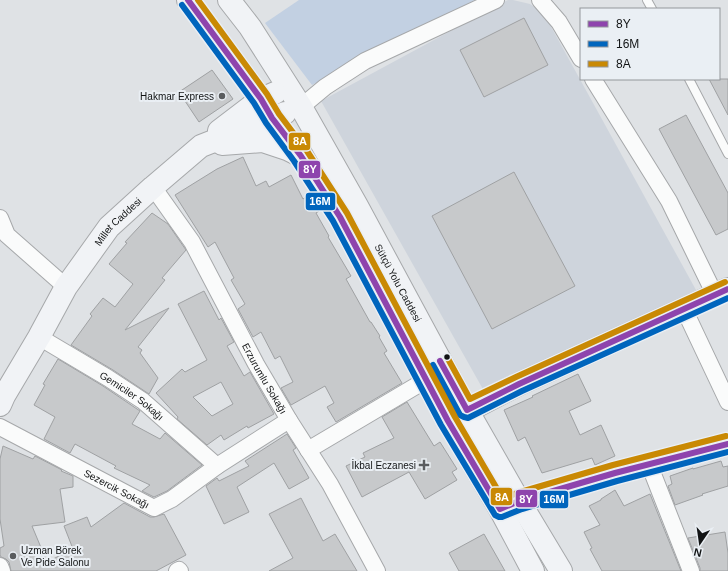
<svg xmlns="http://www.w3.org/2000/svg" width="728" height="571" font-family="Helvetica,sans-serif">
	<rect width="100%" height="100%" fill="#dfe2e5"/>
	<!-- built -->
	<path fill="#ced4dc" d="M 508,0 L 513,0 L 530,4 L 544,14 L 696,290 L 484,391 L 321,101 Z"/>
	<!-- green -->
	<path fill="#c2d0e2" d="M 299,0 L 475,0 L 312,85 L 265,23 Z"/>
	<!-- building -->
	<g fill="#c7c9cb" stroke="#9fa1a3" fill-rule="evenodd">
		<path d="M 524,18 L 548,65 L 484,97 L 460,50 Z"/>
		<path d="M 212,70 L 233,99 L 199,122 L 179,92 Z"/>
		<path d="M 709,79 L 728,79 L 728,115 Z"/>
		<path d="M 686,115 L 728,193 L 728,229 L 716,235 L 659,129 Z"/>
		<path d="M 243,157 L 256,186 L 266,181 L 269,187 L 291,175 L 303,199 L 309,195 L 319,211 L 316,213 L 329,236 L 328,237 L 351,276 L 346,279 L 370,322 L 371,322 L 380,336 L 379,337 L 387,351 L 384,353 L 402,383 L 336,422 L 327,407 L 334,403 L 325,386 L 291,405 L 281,388 L 293,382 L 280,356 L 275,359 L 261,332 L 253,337 L 238,309 L 245,304 L 231,280 L 234,278 L 215,242 L 208,247 L 175,195 L 217,169 Z"/>
		<path d="M 514,172 L 575,286 L 492,329 L 432,216 Z"/>
		<path d="M 152,213 L 168,224 L 186,250 L 162,278 L 165,280 L 125,330 L 169,308 L 138,347 L 142,350 L 140,353 L 158,378 L 149,394 L 113,370 L 71,345 L 92,316 L 90,314 L 103,298 L 115,307 L 133,284 L 109,264 L 127,243 L 125,242 Z"/>
		<path d="M 204,291 L 219,320 L 221,318 L 234,342 L 227,346 L 244,376 L 250,372 L 274,414 L 248,428 L 247,426 L 224,440 L 221,435 L 207,445 L 177,419 L 178,417 L 156,393 L 182,369 L 185,372 L 207,360 L 178,304 ZM 221,382 L 233,404 L 212,416 L 193,397 Z"/>
		<path d="M 58,359 L 103,386 L 137,409 L 140,411 L 132,424 L 160,439 L 165,433 L 202,465 L 167,491 L 154,497 L 142,491 L 150,485 L 114,468 L 116,466 L 75,444 L 70,453 L 44,439 L 55,417 L 34,405 L 45,385 L 43,384 Z"/>
		<path d="M 578,374 L 591,401 L 569,411 L 580,435 L 601,425 L 615,456 L 595,465 L 592,458 L 542,473 L 525,437 L 518,441 L 504,410 L 533,397 L 532,396 Z"/>
		<path d="M 407,402 L 434,446 L 440,442 L 457,469 L 452,472 L 457,480 L 425,499 L 409,472 L 362,497 L 346,466 L 365,457 L 363,453 L 394,438 L 382,417 Z"/>
		<path d="M 287,434 L 296,448 L 293,450 L 309,478 L 289,489 L 274,463 L 237,487 L 249,512 L 224,524 L 206,486 L 217,478 L 219,481 L 249,466 L 245,461 Z"/>
		<path d="M 3,446 L 33,459 L 35,456 L 62,470 L 61,471 L 73,476 L 73,487 L 60,489 L 65,522 L 32,526 L 47,562 L 73,549 L 64,526 L 87,517 L 91,527 L 124,503 L 150,517 L 154,517 L 164,514 L 186,555 L 156,571 L 11,571 L 9,562 L 6,559 L 1,557 L 0,555 L 0,548 L 4,546 L 0,519 L 0,459 Z"/>
		<path d="M 721,461 L 723,467 L 728,466 L 728,486 L 702,494 L 703,495 L 675,505 L 668,486 L 672,484 L 670,476 L 693,468 L 693,469 Z"/>
		<path d="M 615,490 L 624,506 L 650,494 L 681,571 L 602,571 L 590,549 L 592,548 L 584,532 L 600,525 L 589,506 L 601,500 L 601,499 Z"/>
		<path d="M 301,498 L 323,541 L 335,534 L 357,571 L 269,571 L 293,558 L 269,514 Z"/>
		<path d="M 725,532 L 728,553 L 728,571 L 700,571 L 700,568 L 688,538 Z"/>
		<path d="M 484,534 L 505,571 L 459,571 L 449,553 Z"/>
	</g>
	<g fill="none" stroke-linecap="round" stroke-linejoin="round">
		<!-- lane casing -->
		<g stroke="#a6a8aa" stroke-width="10">
			<g id="lane">
				<path d="M 647,0 L 652,9"/>
				<path d="M 689,79 L 728,154"/>
			</g>
		</g>
		<!-- street casing -->
		<g stroke="#a6a8aa" stroke-width="18">
			<g id="street">
				<path d="M 540,0 L 559,22 L 581,59"/>
				<path d="M 593,79 L 669,201 L 715,295"/>
				<path d="M 301,107 L 325,87 L 365,61 L 496,0"/>
				<path id="s1" d="M 153,187 L 192,242 L 256,364 L 289,420 L 330,484 L 377,571"/>
				<path d="M 0,218 L 7,235 L 66,287"/>
				<path d="M 684,309 L 728,402"/>
				<path id="s2" d="M 39,337 L 108,378 L 143,401 L 217,466"/>
				<path id="s3" d="M 0,427 L 154,508 L 172,499 L 217,466 L 289,420"/>
				<path d="M 308,450 L 426,380"/>
				<path d="M 649,464 L 691,571"/>
				<path d="M 0,566 L 2,571"/>
				<path d="M 177,571 L 179,570 L 180,571"/>
			</g>
		</g>
		<!-- secondary casing -->
		<g stroke="#a6a8aa" stroke-width="24">
			<g id="secondary">
				<path d="M 188,0 L 261,99 L 272,118 L 301,156 L 340,217 L 448,421 L 500,509 L 533,571"/>
				<path id="s4" d="M 229,0 L 250,27 L 301,107 L 357,206 L 467,410 L 519,501 L 561,571"/>
				<path d="M 219,131 L 261,99 L 275,93"/>
				<path d="M 222,144 L 263,141 L 287,149 L 301,156"/>
				<path id="s5" d="M 0,405 L 4,396 L 39,337 L 66,287 L 109,227 L 153,187 L 201,146 L 285,113"/>
				<path d="M 454,418 L 519,384 L 728,289"/>
				<path d="M 507,506 L 519,501 L 615,473 L 728,444"/>
			</g>
		</g>
		<!-- lane -->
		<use href="#lane" stroke="#fafbfb" stroke-width="8"/>
		<!-- street -->
		<use href="#street" stroke="#fafbfb" stroke-width="16"/>
		<!-- secondary -->
		<use href="#secondary" stroke="#f1f3f6" stroke-width="22"/>
		<!-- bus-1 casing -->
		<g stroke="#eaeff4" stroke-width="9">
			<g id="bus-1">
				<path d="M 188,0 L 261,99 L 272,118 L 301,156 L 340,217 L 448,421 L 500,509 L 519,501 L 615,473 L 728,444"/>
				<path d="M 440,361 L 467,410 L 519,384 L 728,289"/>
			</g>
		</g>
		<!-- bus-2 casing -->
		<g stroke="#eaeff4" stroke-width="9">
			<g id="bus-2">
				<path d="M 182,5 L 254,103 L 266,123 L 294,161 L 333,221 L 441,425 L 495,515 L 499,517 L 502,517 L 522,509 L 617,481 L 728,452"/>
				<path d="M 433,365 L 460,415 L 464,417 L 468,418 L 522,391 L 728,298"/>
			</g>
		</g>
		<!-- bus-3 casing -->
		<g stroke="#eaeff4" stroke-width="9">
			<g id="bus-3">
				<path d="M 198,0 L 267,94 L 279,114 L 307,151 L 347,213 L 455,417 L 503,499 L 517,493 L 613,465 L 726,436"/>
				<path d="M 447,357 L 470,399 L 516,377 L 725,282"/>
			</g>
		</g>
		<!-- bus-1 -->
		<use href="#bus-1" stroke="#8e44ad" stroke-width="6"/>
		<!-- bus-2 -->
		<use href="#bus-2" stroke="#0065bd" stroke-width="6"/>
		<!-- bus-3 -->
		<use href="#bus-3" stroke="#c98904" stroke-width="6"/>
	</g>
	<!-- markers -->
	<g fill="#5a5c5e" stroke="#eaeff4" stroke-width="1.5">
		<circle cx="222" cy="96" r="4"/>
		<path d="M422 459h4v4h4v4h-4v4h-4v-4h-4v-4h4z"/>
		<circle cx="13" cy="556" r="4"/>
	</g>
	<circle fill="#121415" stroke="#eaeff4" stroke-width="1.5" cx="447" cy="357" r="3.5"/>
	<g text-anchor="middle" stroke-width="4" stroke-linejoin="round" paint-order="stroke">
		<!-- poi labels -->
		<g font-size="10" fill="#121415" stroke="#eaeff4" text-anchor="end">
			<text x="214" y="100">Hakmar Express</text>
			<text x="416" y="469">İkbal Eczanesi</text>
			<text x="21" y="554" text-anchor="start">Uzman Börek<tspan x="21" dy="12">Ve Pide Salonu</tspan></text>
		</g>
		<!-- street labels -->
		<g font-size="10" fill="#121415" stroke="#eaeff4">
			<text dy="4" stroke="none"><textPath href="#s5" startOffset="219">Millet Caddesi</textPath></text>
			<text dy="4" stroke="none"><textPath href="#s4" startOffset="330">Sütçü Yolu Caddesi</textPath></text>
			<text dy="4" stroke="none"><textPath href="#s1" startOffset="222">Erzurumlu Sokağı</textPath></text>
			<text dy="4" stroke="none"><textPath href="#s2" startOffset="110">Gemiciler Sokağı</textPath></text>
			<text dy="4" stroke="none"><textPath href="#s3" startOffset="132">Sezercik Sokağı</textPath></text>
		</g>
	</g>
	<g stroke="#eaeff4" stroke-width="1.5">
		<rect x="288" y="132" width="23" height="19" rx="4" fill="#c98904"/>
		<rect x="298" y="160" width="23" height="19" rx="4" fill="#8e44ad"/>
		<rect x="305" y="192" width="31" height="19" rx="4" fill="#0065bd"/>
		<rect x="490" y="487" width="23" height="19" rx="4" fill="#c98904"/>
		<rect x="515" y="489" width="23" height="19" rx="4" fill="#8e44ad"/>
		<rect x="539" y="490" width="30" height="19" rx="4" fill="#0065bd"/>
	</g>
	<g font-size="11" text-anchor="middle" font-weight="bold" fill="#fff">
		<text x="300" y="145">8A</text>
		<text x="310" y="173">8Y</text>
		<text x="320" y="205">16M</text>
		<text x="502" y="501">8A</text>
		<text x="526" y="503">8Y</text>
		<text x="554" y="503">16M</text>
	</g>
	<!-- legend -->
	<rect x="580" y="8" width="140" height="72" fill="#eaeff4" stroke="#94979b"/>
	<rect x="588" y="21" width="20" height="6" fill="#8e44ad" stroke="#94979b"/>
	<text x="616" y="28" font-size="12" fill="#121415">8Y</text>
	<rect x="588" y="41" width="20" height="6" fill="#0065bd" stroke="#94979b"/>
	<text x="616" y="48" font-size="12" fill="#121415">16M</text>
	<rect x="588" y="61" width="20" height="6" fill="#c98904" stroke="#94979b"/>
	<text x="616" y="68" font-size="12" fill="#121415">8A</text>
	<!-- north arrow -->
	<g transform="translate(700 543) rotate(193)" stroke="#eaeff4" stroke-width="3" paint-order="stroke">
	<path d="M0-3L7 15L0 10L-7 15Z" fill="#121415"/>
	<text y="-6" font-size="11" font-weight="bold" text-anchor="middle" fill="#121415">N</text>
	</g>
</svg>
